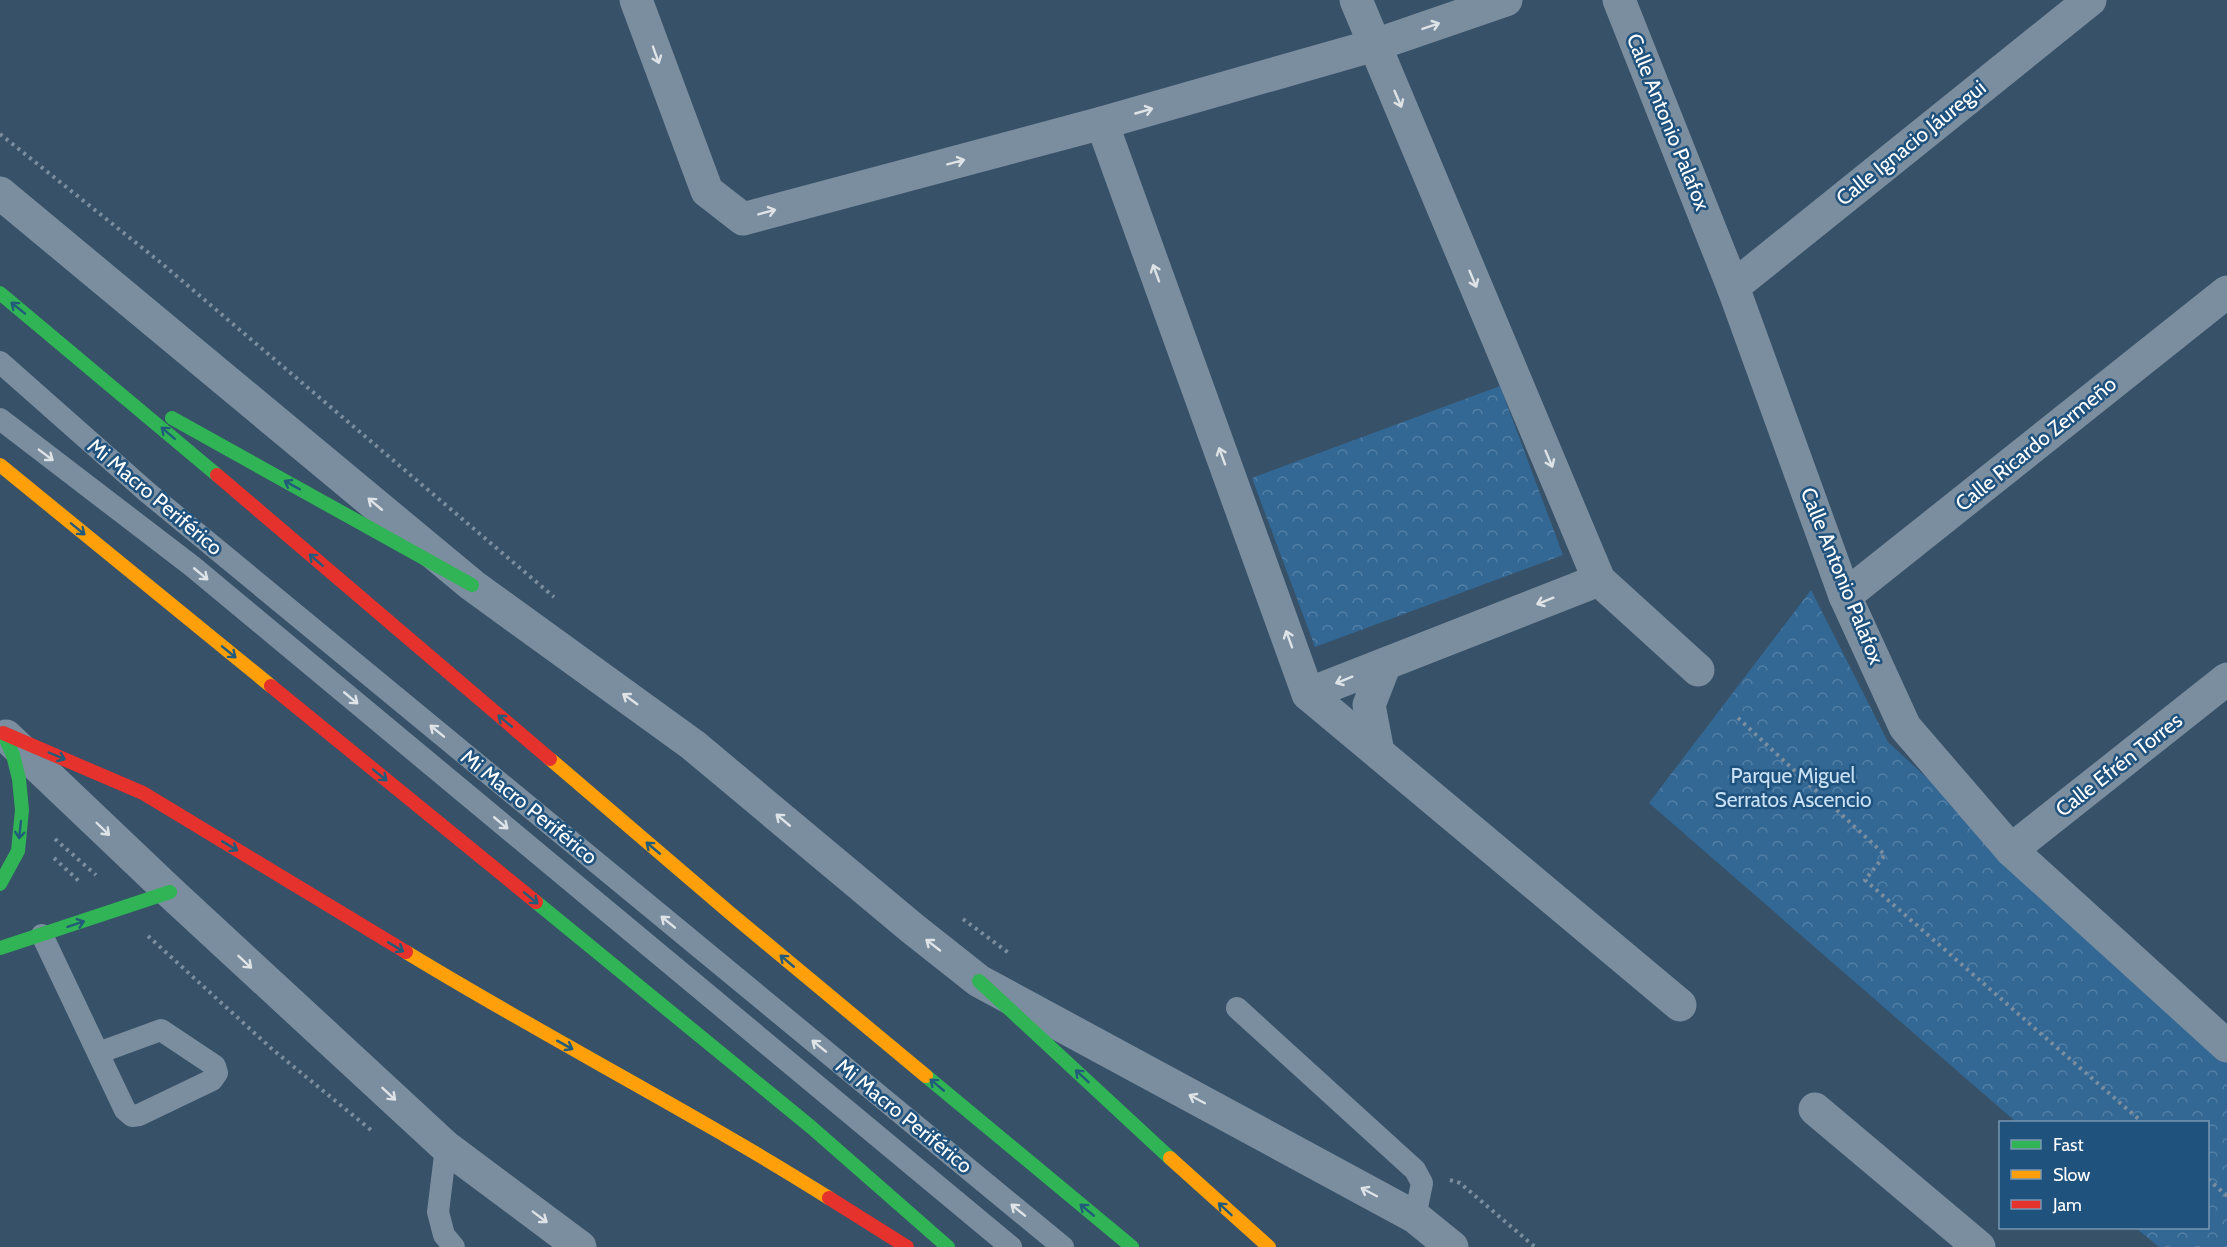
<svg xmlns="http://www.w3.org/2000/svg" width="2227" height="1247" font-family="Cabin,sans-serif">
	<defs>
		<pattern id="forest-crowns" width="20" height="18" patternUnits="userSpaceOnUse" patternTransform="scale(1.5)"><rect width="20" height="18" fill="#336895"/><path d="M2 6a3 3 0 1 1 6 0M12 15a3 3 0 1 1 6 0" fill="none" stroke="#527fa5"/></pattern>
	</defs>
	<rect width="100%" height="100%" fill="#365168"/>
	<!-- forest -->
	<g fill="url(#forest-crowns)">
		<path d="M 1500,386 L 1563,555 L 1315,647 L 1252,478 Z"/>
		<path d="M 1811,590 L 1888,742 L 2227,1055 L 2227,1247 L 2159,1247 L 2136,1228 L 2208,1228 L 2208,1122 L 2016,1122 L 1649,803 Z"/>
	</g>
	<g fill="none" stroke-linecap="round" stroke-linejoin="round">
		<!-- path -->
		<g stroke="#7b8e9f" stroke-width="4" stroke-dasharray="3 4.5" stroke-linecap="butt">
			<path d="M 0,134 L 160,262 L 554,597"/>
			<path d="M 1738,718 L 1885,855 L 1865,880 L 2142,1122"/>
			<path d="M 55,839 L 96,875"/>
			<path d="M 54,858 L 81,883"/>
			<path d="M 963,919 L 1010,954"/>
			<path d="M 148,936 L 272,1049 L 371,1130"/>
			<path d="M 2208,1179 L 2227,1196"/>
			<path d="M 1450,1180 L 1460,1183 L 1535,1247"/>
		</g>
		<!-- lane -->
		<g stroke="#7b8e9f" stroke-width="22">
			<path d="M 0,362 L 147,492 L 1063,1247"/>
			<path d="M 0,419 L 192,566 L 1011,1247"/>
			<path d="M 42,935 L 125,1110 L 132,1116 L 139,1115 L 212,1080 L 217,1073 L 215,1066 L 161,1030 L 98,1053"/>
			<path d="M 1237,1008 L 1415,1170 L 1422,1183 L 1415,1217"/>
			<path d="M 446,1147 L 438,1212 L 444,1235 L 454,1247"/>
		</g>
		<!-- street -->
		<g stroke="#7b8e9f" stroke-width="33">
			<path d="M 636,0 L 707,191 L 743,219 L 1102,123 L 1375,45 L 1506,0"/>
			<path d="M 1356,0 L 1599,580 L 1698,670"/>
			<path d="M 1619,0 L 1733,287 L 1845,596 L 1905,727 L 2011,850 L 2227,1046"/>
			<path d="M 1102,123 L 1308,694 L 1680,1005"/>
			<path d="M 0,193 L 472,585 L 693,745 L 912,928 L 979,981 L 1415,1217 L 1452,1247"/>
			<path d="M 1733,287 L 2090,0"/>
			<path d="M 1845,596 L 2227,292"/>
			<path d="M 1308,694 L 1599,580"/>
			<path d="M 6,736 L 170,892 L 446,1147 L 580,1247"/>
			<path d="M 1378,752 L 1369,705 L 1385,664"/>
			<path d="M 2011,850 L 2227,679"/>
			<path d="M 1815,1109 L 1979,1247"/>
		</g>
		<!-- fast -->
		<g stroke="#30b455" stroke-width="14">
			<path d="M 0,293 L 217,475"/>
			<path d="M 172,418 L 472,585"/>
			<path d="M 0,884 L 18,851 L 22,810 L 19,779 L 13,755 L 3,733"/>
			<path d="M 536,902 L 811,1127 L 948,1247"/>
			<path d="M 0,948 L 170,892"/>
			<path d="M 979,981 L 1170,1158"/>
			<path d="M 926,1076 L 1132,1247"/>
		</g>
		<!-- slow -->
		<g stroke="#ff9f0a" stroke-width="14">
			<path d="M 0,465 L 271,686"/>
			<path d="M 550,759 L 730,913 L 926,1076"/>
			<path d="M 406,952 C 545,1037 691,1111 829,1198"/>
			<path d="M 1170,1158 L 1269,1247"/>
		</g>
		<!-- jam -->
		<g stroke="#e5322d" stroke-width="14">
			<path d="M 217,475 L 550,759"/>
			<path d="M 271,686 L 536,902"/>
			<path d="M 3,733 L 143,793 L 406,952"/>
			<path d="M 829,1198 L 907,1247"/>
		</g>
	</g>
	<!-- one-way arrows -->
	<defs><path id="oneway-shaft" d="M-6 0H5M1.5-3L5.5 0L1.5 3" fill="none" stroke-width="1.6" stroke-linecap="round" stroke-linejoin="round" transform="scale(1.5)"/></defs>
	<g stroke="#dee3e7">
		<use href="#oneway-shaft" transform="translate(1431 26) rotate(-19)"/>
		<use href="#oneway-shaft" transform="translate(656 55) rotate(70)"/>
		<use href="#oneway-shaft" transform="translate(1398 99) rotate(67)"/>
		<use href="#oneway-shaft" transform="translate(1144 111) rotate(-16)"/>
		<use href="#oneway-shaft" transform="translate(956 162) rotate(-15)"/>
		<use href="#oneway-shaft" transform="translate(767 212) rotate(-15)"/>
		<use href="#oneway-shaft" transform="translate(1156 273) rotate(-110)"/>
		<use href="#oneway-shaft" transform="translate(1473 279) rotate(67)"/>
		<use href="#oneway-shaft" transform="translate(46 455) rotate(37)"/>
		<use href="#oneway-shaft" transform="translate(1222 456) rotate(-110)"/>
		<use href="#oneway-shaft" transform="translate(1549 459) rotate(67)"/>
		<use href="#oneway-shaft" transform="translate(375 504) rotate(-140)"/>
		<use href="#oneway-shaft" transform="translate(201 574) rotate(40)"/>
		<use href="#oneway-shaft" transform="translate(1545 601) rotate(158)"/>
		<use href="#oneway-shaft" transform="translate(1289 639) rotate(-110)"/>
		<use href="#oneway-shaft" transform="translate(1344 680) rotate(158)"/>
		<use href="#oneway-shaft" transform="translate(351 698) rotate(40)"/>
		<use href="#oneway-shaft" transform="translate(630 699) rotate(-144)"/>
		<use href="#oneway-shaft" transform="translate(437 731) rotate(-141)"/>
		<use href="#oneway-shaft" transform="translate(783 820) rotate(-140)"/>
		<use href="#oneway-shaft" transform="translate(501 823) rotate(40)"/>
		<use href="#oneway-shaft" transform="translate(103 829) rotate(44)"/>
		<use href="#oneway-shaft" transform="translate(668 922) rotate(-141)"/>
		<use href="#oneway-shaft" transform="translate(933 945) rotate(-142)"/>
		<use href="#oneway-shaft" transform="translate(245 962) rotate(43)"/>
		<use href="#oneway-shaft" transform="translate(819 1046) rotate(-141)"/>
		<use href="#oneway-shaft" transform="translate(389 1094) rotate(43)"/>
		<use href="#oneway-shaft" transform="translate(1197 1099) rotate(-152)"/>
		<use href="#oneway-shaft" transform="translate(1369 1192) rotate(-152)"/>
		<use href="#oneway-shaft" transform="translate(1018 1210) rotate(-141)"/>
		<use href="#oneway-shaft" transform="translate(540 1217) rotate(37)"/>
	</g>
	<g stroke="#225c7a">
		<use href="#oneway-shaft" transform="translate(18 308) rotate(-141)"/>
		<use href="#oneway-shaft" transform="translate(168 433) rotate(-139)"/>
		<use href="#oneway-shaft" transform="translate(292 485) rotate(-151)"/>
		<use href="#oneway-shaft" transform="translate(78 529) rotate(39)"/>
		<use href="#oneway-shaft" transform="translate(316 560) rotate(-139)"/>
		<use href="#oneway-shaft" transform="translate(229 652) rotate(39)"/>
		<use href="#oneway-shaft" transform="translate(505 721) rotate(-140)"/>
		<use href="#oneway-shaft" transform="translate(57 756) rotate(23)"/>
		<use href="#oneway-shaft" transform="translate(380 775) rotate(39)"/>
		<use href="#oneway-shaft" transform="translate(20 830) rotate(96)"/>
		<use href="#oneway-shaft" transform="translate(230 846) rotate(31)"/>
		<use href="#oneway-shaft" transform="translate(653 848) rotate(-140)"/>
		<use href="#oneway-shaft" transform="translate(531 898) rotate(39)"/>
		<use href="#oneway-shaft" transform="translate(76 924) rotate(-18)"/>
		<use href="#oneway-shaft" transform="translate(396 947) rotate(31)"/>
		<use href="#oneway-shaft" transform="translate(787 961) rotate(-140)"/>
		<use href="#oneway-shaft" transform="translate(565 1045) rotate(29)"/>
		<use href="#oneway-shaft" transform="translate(1082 1076) rotate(-137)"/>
		<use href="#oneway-shaft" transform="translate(937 1085) rotate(-140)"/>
		<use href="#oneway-shaft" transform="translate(1225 1209) rotate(-137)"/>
		<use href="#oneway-shaft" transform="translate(1087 1210) rotate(-140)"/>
	</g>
	<g text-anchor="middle" stroke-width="5" stroke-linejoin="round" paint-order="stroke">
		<!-- street labels -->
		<g font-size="21" fill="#fff" stroke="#20527e">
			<text transform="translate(1668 122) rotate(68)" y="7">Calle Antonio Palafox</text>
			<text transform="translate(1911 143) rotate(-39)" y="7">Calle Ignacio Jáuregui</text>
			<text transform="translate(2036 444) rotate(-39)" y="7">Calle Ricardo Zermeño</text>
			<text transform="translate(155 497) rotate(40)" y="7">Mi Macro Periférico</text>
			<text transform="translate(1842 576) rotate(68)" y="7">Calle Antonio Palafox</text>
			<text transform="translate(2119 765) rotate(-38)" y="7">Calle Efrén Torres</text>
			<text transform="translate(529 807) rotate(39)" y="7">Mi Macro Periférico</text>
			<text transform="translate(904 1116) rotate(39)" y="7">Mi Macro Periférico</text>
		</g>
		<!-- park labels -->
		<g font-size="21" fill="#c8e1f5" stroke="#20527e">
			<text x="1793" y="783">Parque Miguel<tspan x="1793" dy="24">Serratos Ascencio</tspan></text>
		</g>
	</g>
	<!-- legend -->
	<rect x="1999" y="1121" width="210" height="108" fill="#20527e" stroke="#7997b2" stroke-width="1.5"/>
	<rect x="2011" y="1140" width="30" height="9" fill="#30b455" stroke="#7997b2" stroke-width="1.5"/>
	<text x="2053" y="1151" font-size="18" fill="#ffffff">Fast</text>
	<rect x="2011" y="1170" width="30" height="9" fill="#ff9f0a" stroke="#7997b2" stroke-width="1.5"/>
	<text x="2053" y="1181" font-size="18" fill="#ffffff">Slow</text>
	<rect x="2011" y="1200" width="30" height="9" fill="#e5322d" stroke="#7997b2" stroke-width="1.5"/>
	<text x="2053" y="1211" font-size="18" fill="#ffffff">Jam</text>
</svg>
